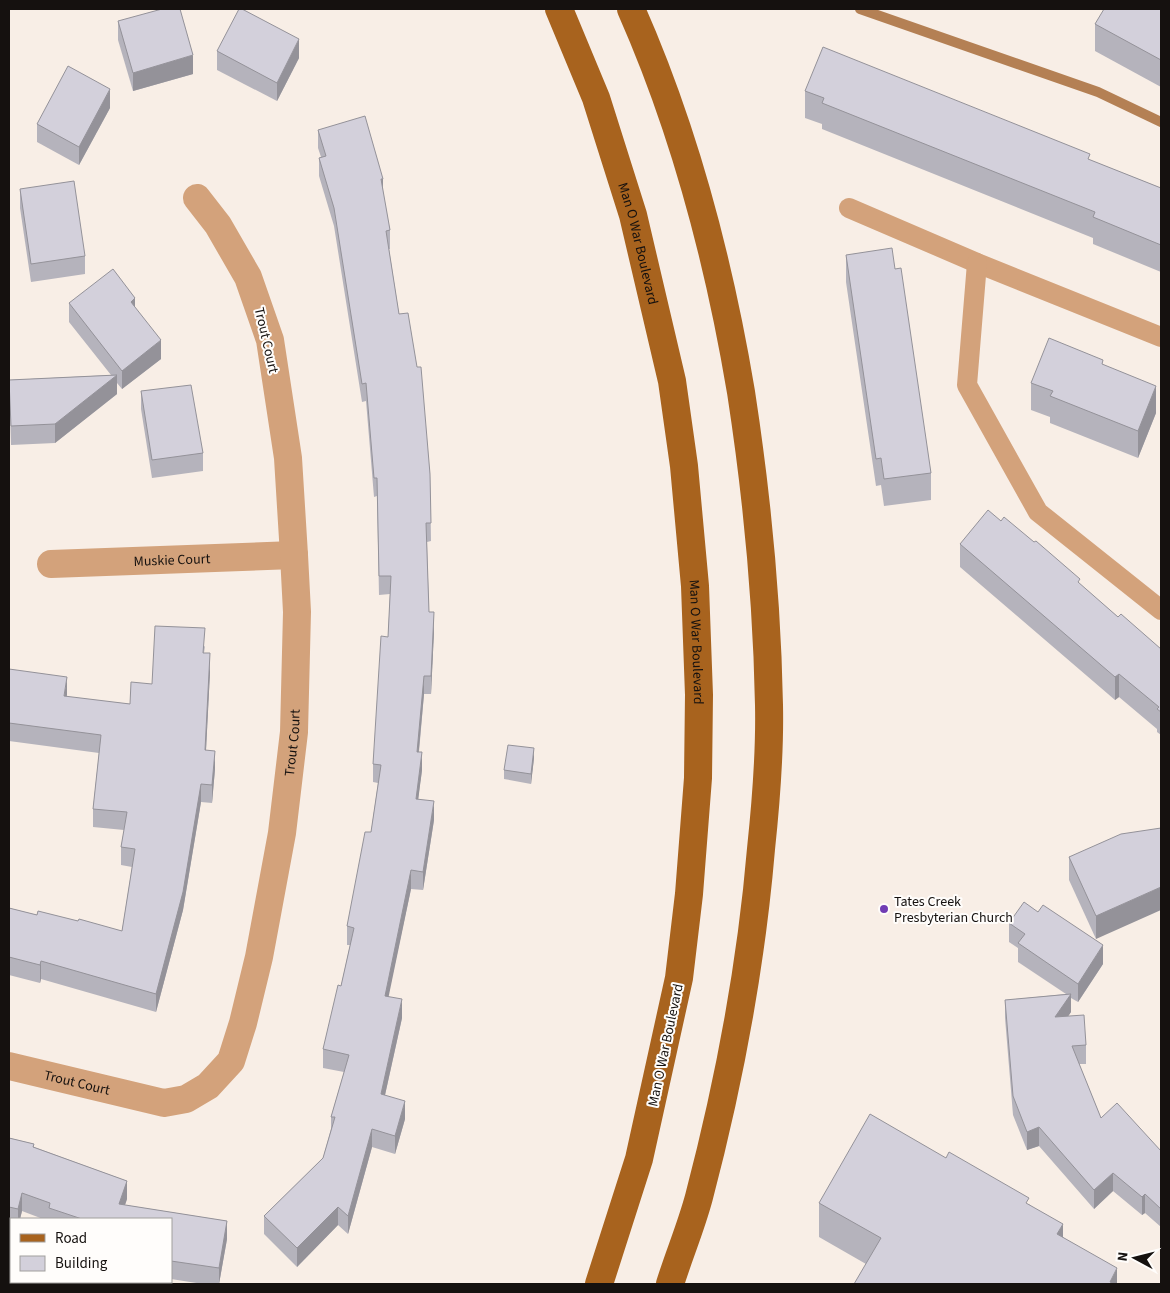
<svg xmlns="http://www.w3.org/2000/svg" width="1170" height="1293" font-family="'Source Sans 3',sans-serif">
	<rect width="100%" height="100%" fill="#f8eee6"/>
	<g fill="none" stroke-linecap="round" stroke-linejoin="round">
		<!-- stream -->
		<path stroke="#b48054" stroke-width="10" d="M 860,9 L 1098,92 L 1161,122"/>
		<!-- service -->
		<g stroke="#d3a27b" stroke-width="20">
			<path d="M 849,208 L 977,263 L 1161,337"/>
			<path d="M 977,263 L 967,385 L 1038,512 L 1161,610"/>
		</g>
		<!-- minor -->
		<g stroke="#d3a27b" stroke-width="28">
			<path id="s1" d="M 51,564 L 294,555"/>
			<path id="s2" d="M 9,1066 L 164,1103 L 186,1099 L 208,1086 L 231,1061 L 243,1023 L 259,957 L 282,833 L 294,732 L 297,612 L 294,555 L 288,458 L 270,340 L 248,277 L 218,225 L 197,198"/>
		</g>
		<!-- primary -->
		<g stroke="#a8631e" stroke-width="28">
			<path id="s3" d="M 559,9 L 596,98 L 633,215 L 672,381 L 684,466 L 695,586 L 699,695 L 698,778 L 689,894 L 679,978 L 639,1159 L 599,1284"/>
			<path d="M 631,9 C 685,131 719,261 741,392 C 757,496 767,600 769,705 C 770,753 766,802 761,849 C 751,967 729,1083 699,1197 C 691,1227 679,1255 670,1284"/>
		</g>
	</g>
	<!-- wall -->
	<g fill="#b5b3bc">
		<path d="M 1161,9 L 1161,87 L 1095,51 L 1095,24 Z"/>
		<path d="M 118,21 L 193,74 L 133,91 L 118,40 Z"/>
		<path d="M 217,51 L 299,58 L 277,101 L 217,70 Z"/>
		<path d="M 805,91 L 1090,160 L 1161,188 L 1161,272 L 1093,244 L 1093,238 L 822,129 L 822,124 L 805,118 Z"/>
		<path d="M 110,108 L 79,165 L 37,142 L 37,124 Z"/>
		<path d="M 318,130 L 383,195 L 390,230 L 390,249 L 389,249 L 399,314 L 430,474 L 431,541 L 427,542 L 429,612 L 434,631 L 431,694 L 424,694 L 419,752 L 422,770 L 418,799 L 434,820 L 423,890 L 411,889 L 388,996 L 402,1018 L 385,1095 L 405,1119 L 395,1154 L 372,1147 L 348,1234 L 338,1225 L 297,1267 L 264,1234 L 264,1216 L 323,1158 L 331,1129 L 331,1117 L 344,1072 L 323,1068 L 323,1049 L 341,986 L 350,945 L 347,945 L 347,926 L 371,832 L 378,783 L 373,782 L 373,764 L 388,637 L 390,594 L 379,595 L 377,496 L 374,497 L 366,401 L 362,402 L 334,226 L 319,176 L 319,158 L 321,157 L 318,148 Z"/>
		<path d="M 20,189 L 85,256 L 85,274 L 31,282 L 20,208 Z"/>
		<path d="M 846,255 L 931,473 L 931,500 L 884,506 L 881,485 L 876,486 L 846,282 Z"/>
		<path d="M 69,303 L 135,308 L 161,359 L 122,389 L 117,383 L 117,394 L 55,443 L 11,445 L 9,380 L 111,375 L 69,322 Z"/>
		<path d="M 1103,365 L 1156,413 L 1138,458 L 1050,423 L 1050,417 L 1031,410 L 1031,383 Z"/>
		<path d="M 141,391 L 203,453 L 203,471 L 152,478 L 141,409 Z"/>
		<path d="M 1001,521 L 1034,542 L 1080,585 L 1118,617 L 1161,649 L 1161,735 L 1157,732 L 1157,729 L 1119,697 L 1115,700 L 960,567 L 960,544 Z"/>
		<path d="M 205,646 L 204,653 L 210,672 L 206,751 L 215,769 L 212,803 L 201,802 L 183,910 L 156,1012 L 41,979 L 40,983 L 9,975 L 9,908 L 37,915 L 78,921 L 122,931 L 132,867 L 121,865 L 121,847 L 124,830 L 93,827 L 93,809 L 99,753 L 9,741 L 9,669 L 66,697 L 130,704 L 152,684 Z"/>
		<path d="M 534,758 L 531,784 L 504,779 L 504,770 Z"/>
		<path d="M 1161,828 L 1096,939 L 1069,880 L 1069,857 Z"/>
		<path d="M 1009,923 L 1103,964 L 1078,1002 L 1071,998 L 1071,1012 L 1068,1016 L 1086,1045 L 1086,1064 L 1079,1064 L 1101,1118 L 1161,1151 L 1161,1227 L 1145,1213 L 1142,1215 L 1113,1191 L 1094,1209 L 1039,1146 L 1027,1150 L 1013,1115 L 1005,1018 L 1005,1000 L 1066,994 L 1018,962 L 1018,948 L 1009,942 Z"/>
		<path d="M 9,1131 L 10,1131 L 10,1138 L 34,1144 L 34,1147 L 127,1181 L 127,1199 L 125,1205 L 227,1221 L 227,1239 L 219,1284 L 203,1284 L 171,1279 L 171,1219 L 43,1219 L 22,1211 L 20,1219 L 11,1219 L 11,1226 L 9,1225 Z"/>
		<path d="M 819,1203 L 1029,1204 L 1063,1237 L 1117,1284 L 866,1264 L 819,1237 Z"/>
	</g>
	<!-- shaded-wall -->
	<g fill="#949299">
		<path d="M 299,39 L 299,58 L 277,101 L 277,83 Z"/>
		<path d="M 193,55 L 193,74 L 133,91 L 133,73 Z"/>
		<path d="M 110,89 L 110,108 L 79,165 L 79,147 Z"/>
		<path d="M 381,179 L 383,179 L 383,197 Z"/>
		<path d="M 135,298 L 135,317 L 131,302 Z"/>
		<path d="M 161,340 L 161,359 L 122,389 L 122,371 Z"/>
		<path d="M 117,375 L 117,394 L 55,443 L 55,424 Z"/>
		<path d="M 1156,386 L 1156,413 L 1138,458 L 1138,431 Z"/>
		<path d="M 434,612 L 434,631 L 431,694 L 431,676 Z"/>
		<path d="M 210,653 L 210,672 L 205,769 L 205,750 Z"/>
		<path d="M 1119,674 L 1119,697 L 1115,700 L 1115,677 Z"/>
		<path d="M 424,676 L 424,694 L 417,770 L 417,752 Z"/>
		<path d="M 67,677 L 67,695 L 64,714 L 64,696 Z"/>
		<path d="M 534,748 L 534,758 L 531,784 L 531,774 Z"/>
		<path d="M 215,751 L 215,769 L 212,803 L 212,785 Z"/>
		<path d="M 422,752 L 422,770 L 416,817 L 416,799 Z"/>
		<path d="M 201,784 L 201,802 L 183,910 L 156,1012 L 156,994 Z"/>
		<path d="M 434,801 L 434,820 L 423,890 L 423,872 Z"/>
		<path d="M 411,870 L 411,889 L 385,1014 L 385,996 Z"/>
		<path d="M 1161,887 L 1161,910 L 1096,939 L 1096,916 Z"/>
		<path d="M 1103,945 L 1103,964 L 1078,1002 L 1078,984 Z"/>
		<path d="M 41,961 L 41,979 L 40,983 L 40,965 Z"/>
		<path d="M 1071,994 L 1071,1012 L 1055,1036 L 1055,1017 Z"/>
		<path d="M 402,999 L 402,1018 L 381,1113 L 381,1094 Z"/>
		<path d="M 405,1101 L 405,1119 L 395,1154 L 395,1136 Z"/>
		<path d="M 1039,1127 L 1039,1146 L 1027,1150 L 1027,1132 Z"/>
		<path d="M 372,1129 L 372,1147 L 348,1234 L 348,1216 Z"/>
		<path d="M 1113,1173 L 1113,1191 L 1094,1209 L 1094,1190 Z"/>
		<path d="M 127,1181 L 127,1199 L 120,1219 L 119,1204 Z"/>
		<path d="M 22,1193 L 22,1211 L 20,1219 L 18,1219 L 18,1209 Z"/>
		<path d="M 1145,1194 L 1145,1213 L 1142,1215 L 1142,1197 Z"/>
		<path d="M 338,1207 L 338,1225 L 297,1267 L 297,1248 Z"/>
		<path d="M 227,1221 L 227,1239 L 219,1284 L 219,1268 Z"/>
		<path d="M 1063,1224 L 1063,1258 L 1057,1234 Z"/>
		<path d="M 1117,1268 L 1117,1284 L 1110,1284 L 1110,1282 Z"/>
	</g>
	<!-- building -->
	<g fill="#d3d0db" stroke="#949299">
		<path d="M 162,9 L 180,9 L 193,55 L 133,73 L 118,21 Z"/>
		<path d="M 239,9 L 242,9 L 299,39 L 277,83 L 217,51 Z"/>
		<path d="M 1104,9 L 1161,9 L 1161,60 L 1095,24 Z"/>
		<path d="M 823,47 L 1090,154 L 1088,159 L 1161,188 L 1161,245 L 1093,217 L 1095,212 L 822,103 L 824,98 L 805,91 Z"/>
		<path d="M 68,66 L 110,89 L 79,147 L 37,124 Z"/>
		<path d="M 365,116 L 383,179 L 381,179 L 390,230 L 386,231 L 399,314 L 408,313 L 417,367 L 421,367 L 430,474 L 431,523 L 426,523 L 429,612 L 434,612 L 431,676 L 424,676 L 417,752 L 422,752 L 416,799 L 434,801 L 423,872 L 411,870 L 385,996 L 402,999 L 381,1094 L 405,1101 L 395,1136 L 372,1129 L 348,1216 L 338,1207 L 297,1248 L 264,1216 L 323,1158 L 335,1117 L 331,1117 L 349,1055 L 323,1049 L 338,985 L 341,986 L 354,928 L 347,926 L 365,832 L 371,832 L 381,765 L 373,764 L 381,636 L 388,637 L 391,576 L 379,576 L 377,478 L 374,478 L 366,383 L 362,384 L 334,208 L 319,158 L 326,156 L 318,130 Z"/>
		<path d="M 74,181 L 85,256 L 31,264 L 20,189 Z"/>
		<path d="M 892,248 L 895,269 L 901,268 L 931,473 L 884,479 L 881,458 L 876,459 L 846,255 Z"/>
		<path d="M 113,269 L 135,298 L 131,302 L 161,340 L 122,371 L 69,303 Z"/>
		<path d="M 1049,338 L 1103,360 L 1102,364 L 1156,386 L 1138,431 L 1050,396 L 1053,391 L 1031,383 Z"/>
		<path d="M 117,375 L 55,424 L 11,426 L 9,380 Z"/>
		<path d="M 191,385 L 203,453 L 152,460 L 141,391 Z"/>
		<path d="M 988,510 L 1001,521 L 1004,517 L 1034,542 L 1036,541 L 1080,579 L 1078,582 L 1118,617 L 1121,614 L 1161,649 L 1161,712 L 1157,709 L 1159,707 L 1119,674 L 1115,677 L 960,544 Z"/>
		<path d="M 155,626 L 205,628 L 203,653 L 210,653 L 205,750 L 215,751 L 212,785 L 201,784 L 183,892 L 156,994 L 41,961 L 40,965 L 9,957 L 9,908 L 37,915 L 38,911 L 78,921 L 79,919 L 122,931 L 135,849 L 121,847 L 127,812 L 93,809 L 101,735 L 9,723 L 9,669 L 67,677 L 64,696 L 130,704 L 131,682 L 152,684 Z"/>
		<path d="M 508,745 L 534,748 L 531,774 L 504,770 Z"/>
		<path d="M 1161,828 L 1161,887 L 1096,916 L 1069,857 L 1121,834 Z"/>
		<path d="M 1024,902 L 1038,912 L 1043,905 L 1103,945 L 1078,984 L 1018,943 L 1025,934 L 1009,923 Z"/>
		<path d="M 1071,994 L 1055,1017 L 1084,1015 L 1086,1045 L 1072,1046 L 1101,1118 L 1117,1103 L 1161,1151 L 1161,1209 L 1145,1194 L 1142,1197 L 1113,1173 L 1094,1190 L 1039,1127 L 1027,1132 L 1013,1096 L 1005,1000 Z"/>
		<path d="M 870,1114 L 946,1158 L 949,1152 L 1029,1198 L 1026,1203 L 1063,1224 L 1057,1234 L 1117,1268 L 1110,1282 L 1115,1284 L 854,1284 L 881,1238 L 819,1203 Z"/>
		<path d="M 9,1138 L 34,1144 L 33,1147 L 127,1181 L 119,1204 L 227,1221 L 219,1268 L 171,1261 L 171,1219 L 82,1219 L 49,1208 L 50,1203 L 22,1193 L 18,1209 L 9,1207 Z"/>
		<path d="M 93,1282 L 165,1282 L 165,1284 L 98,1284 L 93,1283 Z"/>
	</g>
	<!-- markers -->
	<circle fill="#703cb3" stroke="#fffdfb" stroke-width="2" cx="884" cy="909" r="5"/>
	<g text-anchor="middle" stroke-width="4" stroke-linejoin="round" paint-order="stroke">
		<!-- street labels -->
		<g font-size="14" fill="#15110f" stroke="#fffdfb">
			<text dy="5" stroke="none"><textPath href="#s3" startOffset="248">Man O War Boulevard</textPath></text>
			<text transform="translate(267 340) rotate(77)" y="5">Trout Court</text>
			<text dy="5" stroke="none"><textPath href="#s1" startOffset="121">Muskie Court</textPath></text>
			<text dy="5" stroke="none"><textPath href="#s3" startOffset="652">Man O War Boulevard</textPath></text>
			<text dy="5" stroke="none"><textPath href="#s2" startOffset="566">Trout Court</textPath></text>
			<text transform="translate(665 1045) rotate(-78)" y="5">Man O War Boulevard</text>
			<text dy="5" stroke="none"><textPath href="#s2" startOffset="70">Trout Court</textPath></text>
		</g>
		<!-- poi labels -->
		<g font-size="14" fill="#15110f" stroke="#fffdfb" text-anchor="start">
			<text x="894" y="906">Tates Creek<tspan x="894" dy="16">Presbyterian Church</tspan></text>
		</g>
	</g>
	<!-- border -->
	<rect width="1170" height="1293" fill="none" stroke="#15110f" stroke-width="20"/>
	<!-- legend -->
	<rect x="10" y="1218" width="162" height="65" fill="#fffdfb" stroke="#a19f9d"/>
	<rect x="20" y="1234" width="25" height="8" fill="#a8631e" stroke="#a19f9d"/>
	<text x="55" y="1243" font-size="15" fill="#15110f">Road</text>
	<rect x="20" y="1256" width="25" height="15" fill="#d3d0db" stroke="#a19f9d"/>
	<text x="55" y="1268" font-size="15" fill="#15110f">Building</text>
	<!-- north arrow -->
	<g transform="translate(1135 1258) rotate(277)" stroke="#fffdfb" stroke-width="4" paint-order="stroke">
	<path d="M0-4L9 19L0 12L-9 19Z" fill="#15110f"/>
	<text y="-8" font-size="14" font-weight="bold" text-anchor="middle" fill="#15110f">N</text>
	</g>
</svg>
